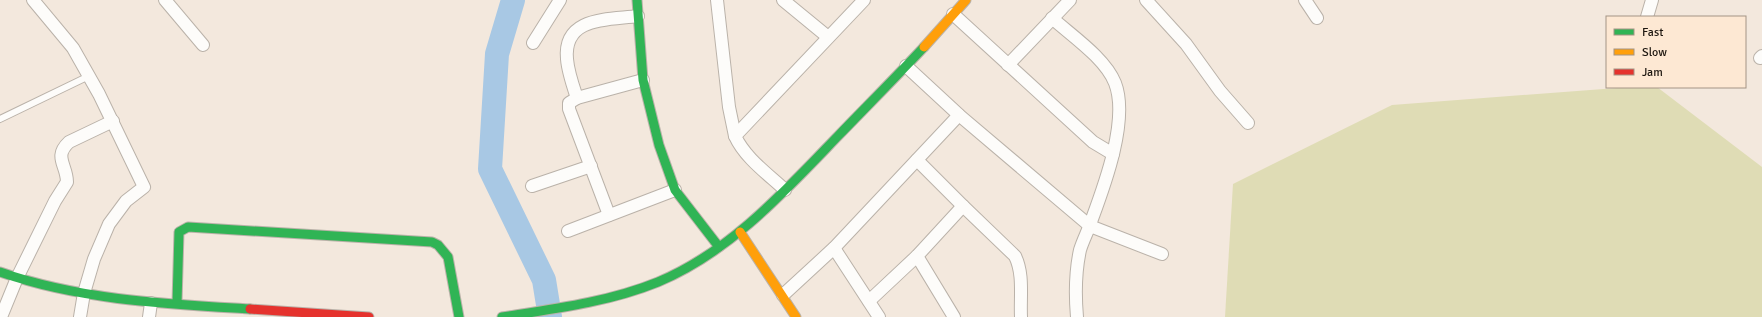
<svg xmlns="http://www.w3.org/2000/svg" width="1762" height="317" font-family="Signika,sans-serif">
	<rect width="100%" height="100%" fill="#f3e8dd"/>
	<!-- green -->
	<path fill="#dfdcb5" d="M 1630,87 L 1657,87 L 1762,167 L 1762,317 L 1225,317 L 1233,184 L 1392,105 Z"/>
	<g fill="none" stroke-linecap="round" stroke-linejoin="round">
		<!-- river -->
		<path stroke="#a8c8e4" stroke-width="24" d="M 513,0 L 497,54 L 490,169 L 544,280 L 550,317"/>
		<!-- lane casing -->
		<g stroke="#bab2a9" stroke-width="8">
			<path id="lane" d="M 0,119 L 89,76"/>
		</g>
		<!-- street casing -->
		<g stroke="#bab2a9" stroke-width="14">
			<g id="street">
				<path d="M 33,0 L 73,48 L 99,94 L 144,187 L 126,201 L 109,224 L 94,259 L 84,293 L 80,317"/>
				<path d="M 165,0 L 203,45"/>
				<path d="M 717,0 L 729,107 L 735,136"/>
				<path d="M 783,0 L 828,37"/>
				<path d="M 1146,0 L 1186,44 L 1220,91 L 1248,123"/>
				<path d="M 1305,0 L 1317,18"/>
				<path d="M 953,14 L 1093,142 L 1113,154"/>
				<path d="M 1647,17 L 1652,0"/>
				<path d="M 1052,18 C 1072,36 1105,58 1115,83 C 1129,119 1105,184 1092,219 C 1089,229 1083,240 1080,250 C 1075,273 1075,294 1077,317"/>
				<path d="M 533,43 L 560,0"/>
				<path d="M 1760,58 L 1762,56"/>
				<path d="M 1008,65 L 1070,0"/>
				<path d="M 906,66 L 959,115 L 1090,226 L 1162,254"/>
				<path d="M 577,98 C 573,86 568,72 567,59 C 563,16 609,20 638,16"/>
				<path d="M 917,160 L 963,206 L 1015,256 C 1024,274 1020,297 1021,317"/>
				<path d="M 532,186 L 591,166"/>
				<path d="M 785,190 C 768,174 745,158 735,136 L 864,0"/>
				<path d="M 609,215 L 569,109 L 569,103 L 577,98 L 643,80"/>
				<path d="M 568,231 L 675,190"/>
				<path d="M 834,248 L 879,317"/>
				<path d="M 783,295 L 834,248 L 959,115"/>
				<path d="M 869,301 L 917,256"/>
				<path d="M 1,317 L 17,278 L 55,201 L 67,182 C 67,165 53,157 69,142 L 113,121"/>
				<path d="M 149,317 L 151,303"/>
				<path d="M 954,317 L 917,256 L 963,206"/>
			</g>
		</g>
		<!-- fast casing -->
		<g stroke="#bab2a9" stroke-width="11">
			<g id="fast">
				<path d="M 637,0 L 643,80 L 659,145 L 675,190 L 719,247"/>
				<path d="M 0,272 C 80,300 166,304 250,309"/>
				<path d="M 177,303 L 179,232 L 188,227 L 432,242 L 438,245 L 448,257 L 459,317"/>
				<path d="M 502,317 C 554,309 609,302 658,282 C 730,252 785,191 838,136 C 867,106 896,77 924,47"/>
			</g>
		</g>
		<!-- slow casing -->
		<g stroke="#bab2a9" stroke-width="11">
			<g id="slow">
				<path d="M 924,47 L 966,0"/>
				<path d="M 740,232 L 796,317"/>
			</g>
		</g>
		<!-- jam casing -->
		<g stroke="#bab2a9" stroke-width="11">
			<path id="jam" d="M 250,309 L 369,317"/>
		</g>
		<!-- lane -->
		<use href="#lane" stroke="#fdfcfa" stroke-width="6"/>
		<!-- street -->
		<use href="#street" stroke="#fdfcfa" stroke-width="12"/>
		<!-- fast -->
		<use href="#fast" stroke="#30b455" stroke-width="9"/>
		<!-- slow -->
		<use href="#slow" stroke="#ff9f0a" stroke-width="9"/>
		<!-- jam -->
		<use href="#jam" stroke="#e5322d" stroke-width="9"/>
	</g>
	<!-- legend -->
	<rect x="1606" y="16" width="140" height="72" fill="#fde8d3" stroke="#a49485"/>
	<rect x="1614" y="29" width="20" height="6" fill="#30b455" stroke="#a49485"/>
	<text x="1642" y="36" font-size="12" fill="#1e1710">Fast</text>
	<rect x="1614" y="49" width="20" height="6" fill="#ff9f0a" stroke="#a49485"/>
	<text x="1642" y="56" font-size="12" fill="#1e1710">Slow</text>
	<rect x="1614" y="69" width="20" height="6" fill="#e5322d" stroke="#a49485"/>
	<text x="1642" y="76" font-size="12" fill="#1e1710">Jam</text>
</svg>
